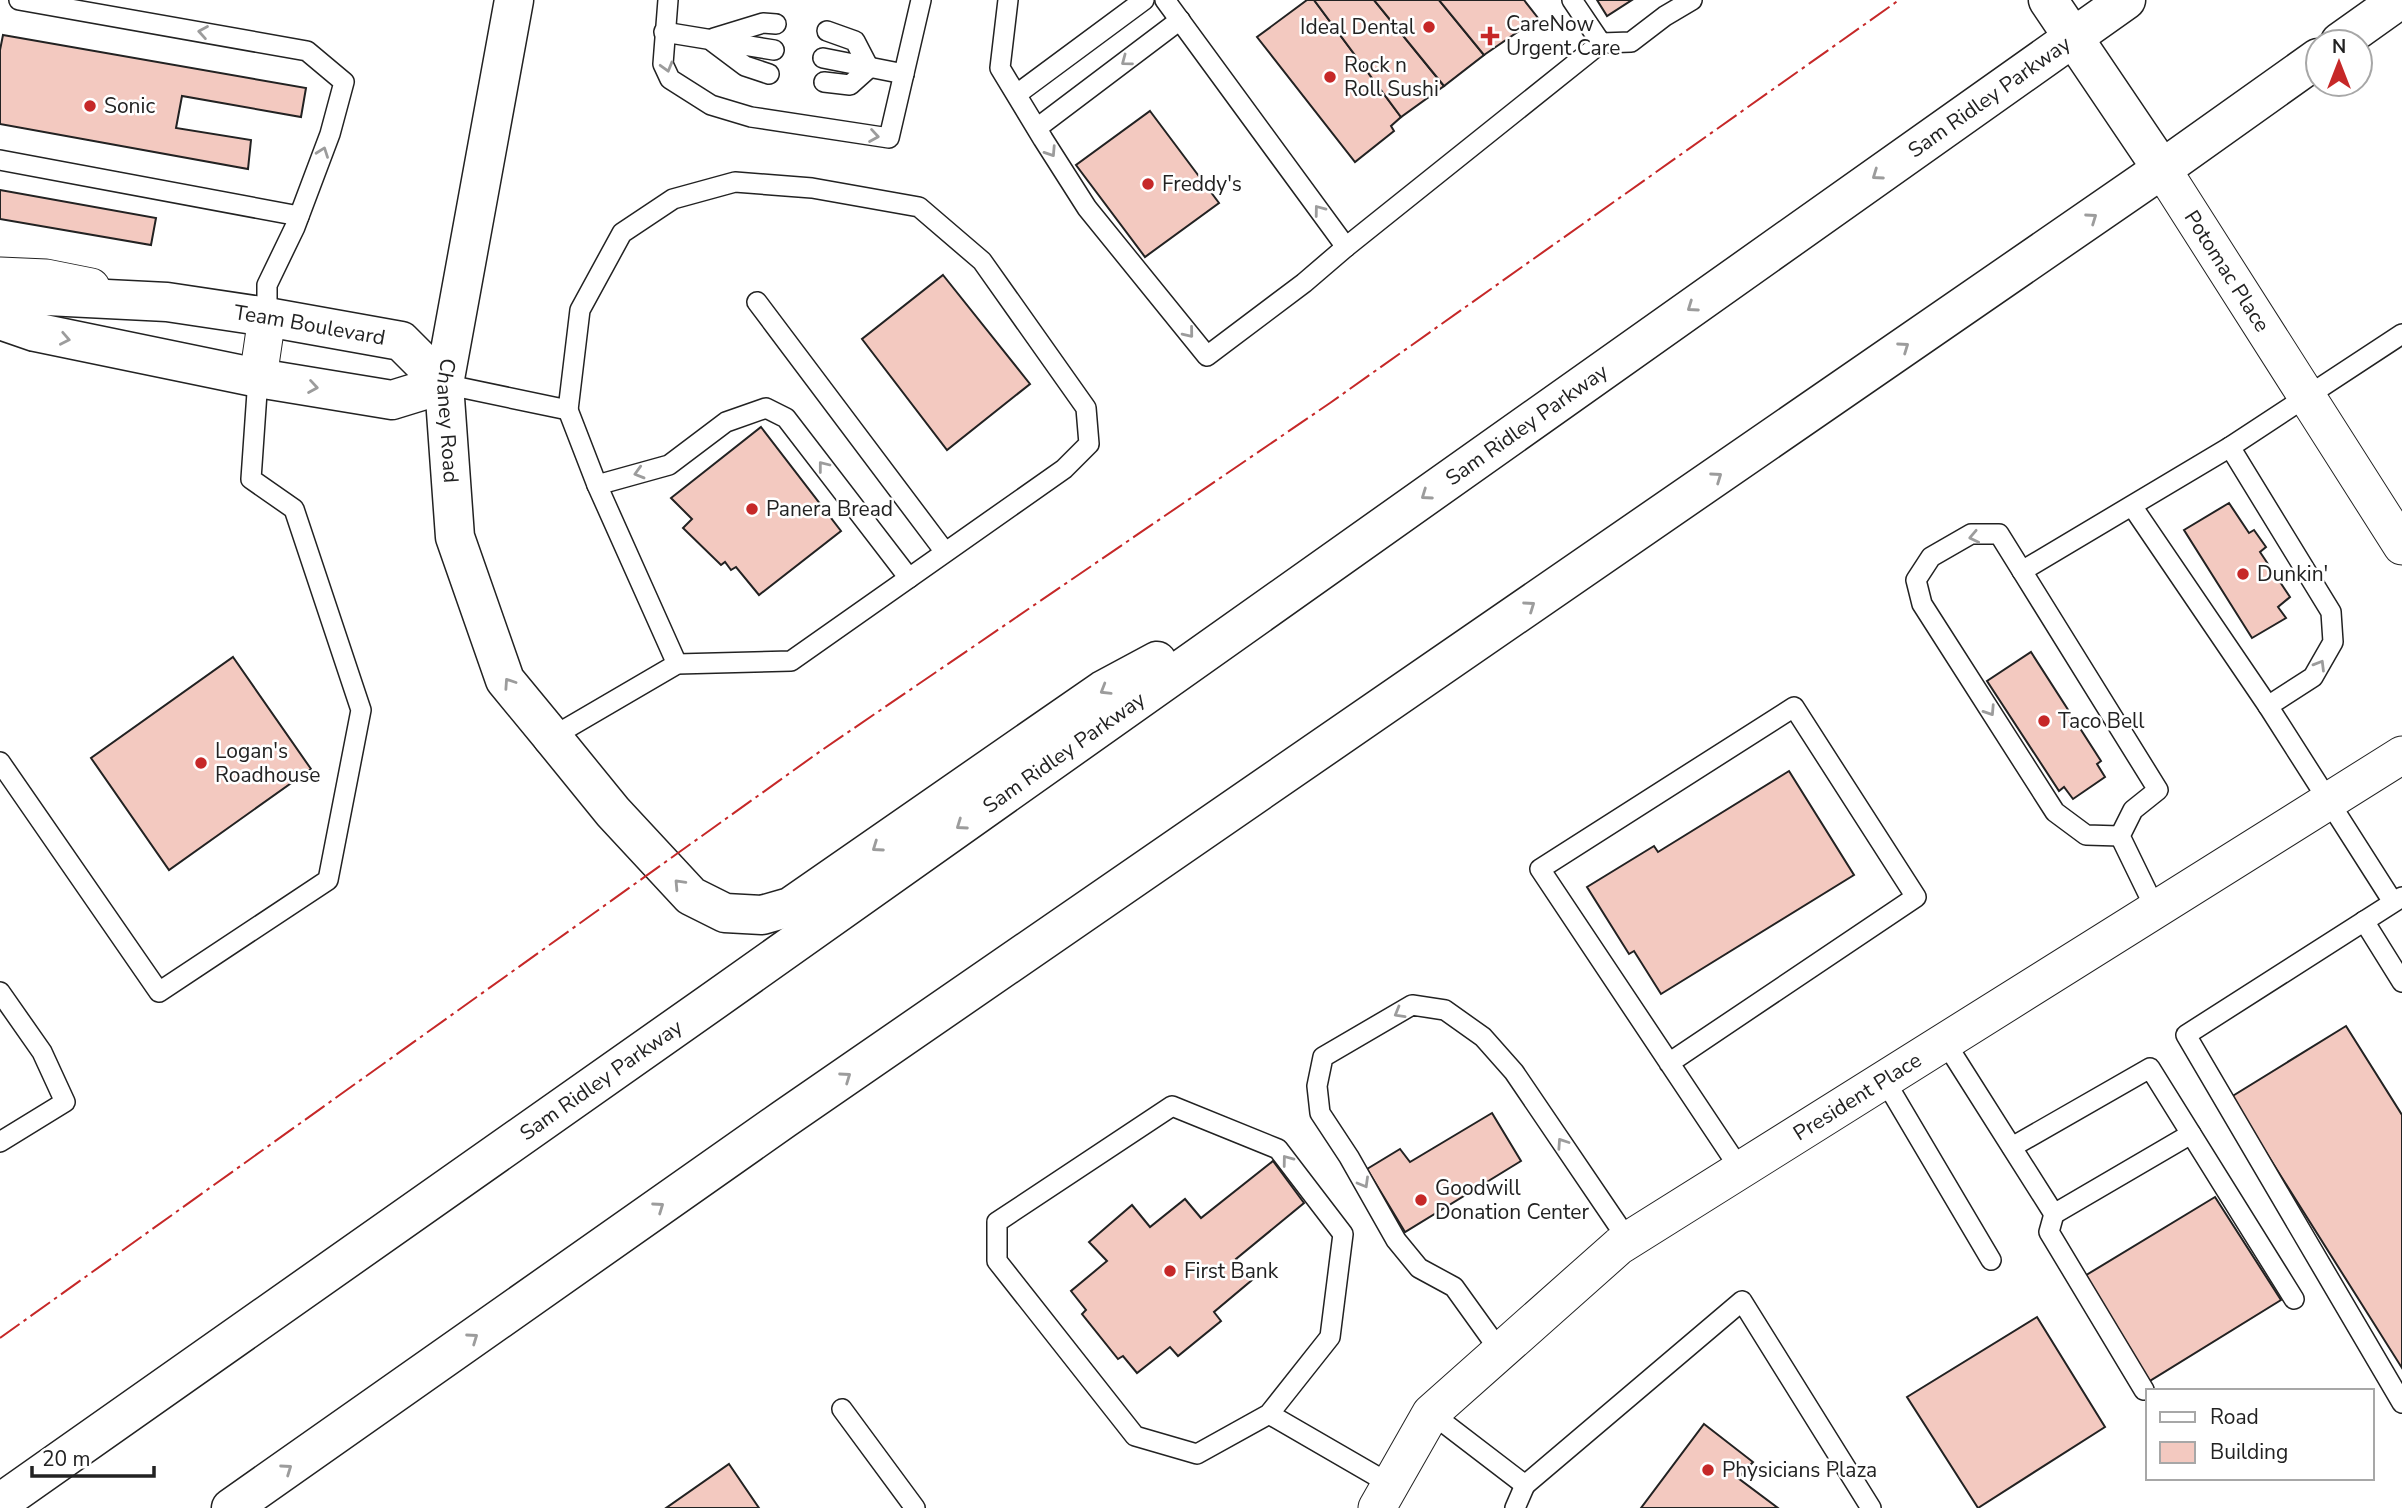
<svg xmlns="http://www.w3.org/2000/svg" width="2402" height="1508" font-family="'Nunito Sans',sans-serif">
	<rect width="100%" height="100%" fill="#fff"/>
	<!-- building -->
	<g fill="#f3c9c0" stroke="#222" stroke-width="2">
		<path d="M 1307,0 L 1314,0 L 1401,117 L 1391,126 L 1394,131 L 1355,162 L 1257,37 Z"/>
		<path d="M 1314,0 L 1374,0 L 1444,86 L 1401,117 Z"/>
		<path d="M 1374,0 L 1439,0 L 1484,55 L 1444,86 Z"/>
		<path d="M 1439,0 L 1524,0 L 1538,18 L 1484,55 Z"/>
		<path d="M 1597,0 L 1632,0 L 1607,16 Z"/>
		<path d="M 3,35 L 306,88 L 301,117 L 182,96 L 176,128 L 251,140 L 248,169 L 0,124 L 0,50 Z"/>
		<path d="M 1150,111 L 1219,203 L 1145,257 L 1076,165 Z"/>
		<path d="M 0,190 L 156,218 L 151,245 L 0,219 Z"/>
		<path d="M 943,275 L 1030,384 L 947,450 L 862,339 Z"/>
		<path d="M 761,427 L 841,531 L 759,595 L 736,567 L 731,570 L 725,562 L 721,565 L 683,528 L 692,519 L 671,498 Z"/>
		<path d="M 2229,503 L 2249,533 L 2254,530 L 2266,547 L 2260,552 L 2290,597 L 2278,607 L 2286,618 L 2252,638 L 2184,530 Z"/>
		<path d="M 2031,652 L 2101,761 L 2097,764 L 2105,777 L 2073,799 L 2064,787 L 2059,791 L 1987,681 Z"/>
		<path d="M 233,657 L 311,769 L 169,870 L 91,758 Z"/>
		<path d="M 1789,771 L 1854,875 L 1661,994 L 1634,951 L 1629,954 L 1587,887 L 1654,846 L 1658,852 Z"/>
		<path d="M 2346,1026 L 2402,1115 L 2402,1368 L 2231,1097 Z"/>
		<path d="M 1492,1113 L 1521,1161 L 1405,1232 L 1367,1169 L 1400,1149 L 1410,1162 Z"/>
		<path d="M 1273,1161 L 1304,1203 L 1236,1259 L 1252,1280 L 1214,1312 L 1221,1321 L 1178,1356 L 1170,1347 L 1137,1373 L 1123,1356 L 1118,1359 L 1082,1314 L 1086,1310 L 1071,1291 L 1107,1261 L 1089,1242 L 1132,1205 L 1150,1227 L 1185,1199 L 1201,1218 Z"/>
		<path d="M 2215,1197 L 2281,1300 L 2148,1382 L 2083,1277 Z"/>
		<path d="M 2037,1317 L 2105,1427 L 1978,1508 L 1907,1397 Z"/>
		<path d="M 1704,1424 L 1753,1462 L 1738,1478 L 1778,1508 L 1641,1508 Z"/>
		<path d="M 729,1464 L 759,1508 L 666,1508 Z"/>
	</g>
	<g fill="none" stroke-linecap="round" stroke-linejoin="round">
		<!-- lane casing -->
		<g stroke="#222" stroke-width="22">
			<g id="lane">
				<path d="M 19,0 L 307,51 L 344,82 L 330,134 L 295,227 L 267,285 L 267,317"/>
				<path d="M 668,0 L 663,64 L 670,79 L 711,105 L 751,117 L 889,138 L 921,0"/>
				<path d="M 1008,0 L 1000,68 L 1043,139 L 1087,208 L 1207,356 L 1304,283 L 1346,247 L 1165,0"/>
				<path d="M 1572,0 L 1601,43 L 1631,42 L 1665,16 L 1692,0"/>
				<path d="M 664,32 L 774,50"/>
				<path d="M 714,38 L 763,23 L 776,24"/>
				<path d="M 713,42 L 745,66 L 769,74"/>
				<path d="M 823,58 L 904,74"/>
				<path d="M 824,82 L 850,85 L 869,68 L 855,41 L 827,31"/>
				<path d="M 1017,94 L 1144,0"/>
				<path d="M 1037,128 L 1180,20"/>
				<path d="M 0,160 L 299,216"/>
				<path d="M 1346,247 L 1601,43"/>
				<path d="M 757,302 L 945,552"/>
				<path d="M 444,384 L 568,410 L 580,310 L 622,233 L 673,199 L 735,182 L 812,188 L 919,207 L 982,261 L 1086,408 L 1089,444 L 1064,469 L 791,661 L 677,664 L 552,737"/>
				<path d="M 568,410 L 597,485 L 677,664"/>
				<path d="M 2230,447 L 2331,612 L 2333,642 L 2313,677 L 2268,706"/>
				<path d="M 597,485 L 669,465 L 726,422 L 766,408 L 786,418 L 909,578"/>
				<path d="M 2132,506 L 2268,706 L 2393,902"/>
				<path d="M 2022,571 L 1999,534 L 1971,534 L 1931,557 L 1916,580 L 1922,604 L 2055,812 L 2086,835 L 2120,836"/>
				<path d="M 0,762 L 159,992 L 328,880 L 361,710 L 294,509 L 251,479 L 258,378"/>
				<path d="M 2402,897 L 2186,1035 L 2402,1403"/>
				<path d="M 2155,908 L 2120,836 L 2133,810 L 2158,790 L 2022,571 L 2230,447 L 2402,334"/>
				<path d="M 2364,921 L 2402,982"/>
				<path d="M 0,992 L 42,1052 L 65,1102 L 0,1142"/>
				<path d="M 1945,1042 L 2054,1214 L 2191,1134"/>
				<path d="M 1669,1063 L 1916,897 L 1794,707 L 1540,869 L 1740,1169"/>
				<path d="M 1884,1079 L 1991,1260"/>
				<path d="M 2012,1147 L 2150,1068 L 2294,1299"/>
				<path d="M 2054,1214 L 2049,1232 L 2144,1390"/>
				<path d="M 1500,1351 L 1454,1287 L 1419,1268 L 1396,1240 L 1349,1157 L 1320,1113 L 1317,1086 L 1323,1057 L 1412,1005 L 1445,1010 L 1483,1037 L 1514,1072 L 1628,1240"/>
				<path d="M 842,1409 L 915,1508"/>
				<path d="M 1431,1413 L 1525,1485 L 1742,1301 L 1871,1508"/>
				<path d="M 1269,1414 L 1330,1337 L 1343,1234 L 1278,1149 L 1172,1106 L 997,1222 L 997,1261 L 1135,1436 L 1197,1454 L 1269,1414 L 1390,1484"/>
				<path d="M 1515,1508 L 1525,1485"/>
			</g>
		</g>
		<!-- street casing -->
		<g stroke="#222" stroke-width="39">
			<g id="street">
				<path id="s1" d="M 2162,169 L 2402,546"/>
				<path d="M 0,276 L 46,278 L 91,287"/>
				<path d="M 258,378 L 267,317"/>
				<path id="s2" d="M 1377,1508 L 1431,1413 L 1619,1246 L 2402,755"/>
			</g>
		</g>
		<!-- secondary casing -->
		<g stroke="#222" stroke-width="41">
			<g id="secondary">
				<path id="s3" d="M 514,0 L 444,384 L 455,537 L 505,680 L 552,737"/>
				<path d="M 2048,0 L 2162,169"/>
				<path id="s4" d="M 0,307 L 47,296 L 167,302 L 267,317 L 401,341 L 444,384"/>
				<path d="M 0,320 L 35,332 L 258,378 L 392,400 L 444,384"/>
			</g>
		</g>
		<!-- primary casing -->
		<g stroke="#222" stroke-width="41">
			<g id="primary">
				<path d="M 2340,42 L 2399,0"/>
				<path d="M 552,737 L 613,812 L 691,896 L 725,913 L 762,915 L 790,907 L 1103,690 L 1157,661"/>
				<path id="s5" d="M 0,1503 L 709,1004 L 2126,0"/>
				<path d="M 231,1508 L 784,1119 L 2162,169 L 2318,58"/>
			</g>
		</g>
		<!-- lane -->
		<use href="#lane" stroke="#fff" stroke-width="19"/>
		<!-- street -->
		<use href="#street" stroke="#fff" stroke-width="37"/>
		<!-- secondary -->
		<use href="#secondary" stroke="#fff" stroke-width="38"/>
		<!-- primary -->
		<use href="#primary" stroke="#fff" stroke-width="38"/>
		<!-- power -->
		<path stroke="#c62828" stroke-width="2" stroke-dasharray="24 5 3.5 5" stroke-linecap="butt" d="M 0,1338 L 822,750 L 1330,403 L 1899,0"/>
	</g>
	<!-- one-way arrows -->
	<defs><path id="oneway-chevron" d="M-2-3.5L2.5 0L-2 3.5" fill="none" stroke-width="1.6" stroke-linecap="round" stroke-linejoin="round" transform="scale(1.75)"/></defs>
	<g stroke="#9c9c9c">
		<use href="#oneway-chevron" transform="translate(203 32) rotate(-170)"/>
		<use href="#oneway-chevron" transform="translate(1126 61) rotate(143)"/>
		<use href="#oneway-chevron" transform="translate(667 67) rotate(74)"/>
		<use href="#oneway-chevron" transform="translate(874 136) rotate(9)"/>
		<use href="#oneway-chevron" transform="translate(323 152) rotate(-70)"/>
		<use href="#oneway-chevron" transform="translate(1051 152) rotate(57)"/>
		<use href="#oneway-chevron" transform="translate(1877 175) rotate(145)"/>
		<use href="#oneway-chevron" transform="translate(1319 210) rotate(-127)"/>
		<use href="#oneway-chevron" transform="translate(2092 218) rotate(-35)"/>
		<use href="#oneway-chevron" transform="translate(1692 307) rotate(145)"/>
		<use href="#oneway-chevron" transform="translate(1189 333) rotate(51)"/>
		<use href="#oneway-chevron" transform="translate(65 339) rotate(11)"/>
		<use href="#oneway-chevron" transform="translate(1904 347) rotate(-35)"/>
		<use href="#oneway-chevron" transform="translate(313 387) rotate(9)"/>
		<use href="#oneway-chevron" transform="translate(823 466) rotate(-128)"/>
		<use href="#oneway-chevron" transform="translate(639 473) rotate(164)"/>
		<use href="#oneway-chevron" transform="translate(1717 477) rotate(-35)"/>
		<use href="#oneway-chevron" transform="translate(1426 495) rotate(145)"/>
		<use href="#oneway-chevron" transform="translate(1974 537) rotate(168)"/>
		<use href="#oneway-chevron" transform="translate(1530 606) rotate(-35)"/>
		<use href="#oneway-chevron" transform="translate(2320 665) rotate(-59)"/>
		<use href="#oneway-chevron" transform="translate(509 683) rotate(-124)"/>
		<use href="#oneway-chevron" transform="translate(1105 690) rotate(149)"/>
		<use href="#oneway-chevron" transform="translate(1990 711) rotate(57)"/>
		<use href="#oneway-chevron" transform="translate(961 825) rotate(145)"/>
		<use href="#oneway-chevron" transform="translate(877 847) rotate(145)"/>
		<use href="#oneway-chevron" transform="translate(679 884) rotate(-133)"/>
		<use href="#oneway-chevron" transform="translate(1399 1013) rotate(150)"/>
		<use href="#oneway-chevron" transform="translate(846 1077) rotate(-35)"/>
		<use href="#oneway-chevron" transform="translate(1562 1143) rotate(-124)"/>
		<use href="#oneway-chevron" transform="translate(1287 1160) rotate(-127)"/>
		<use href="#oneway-chevron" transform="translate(1364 1183) rotate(60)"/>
		<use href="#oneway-chevron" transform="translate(659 1207) rotate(-35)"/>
		<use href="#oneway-chevron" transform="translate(473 1338) rotate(-35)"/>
		<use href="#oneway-chevron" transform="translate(287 1469) rotate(-35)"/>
	</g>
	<!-- markers -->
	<g fill="#c62828" stroke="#fff" stroke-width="2.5">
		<circle cx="1429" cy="27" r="7"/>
		<path d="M1486.5 25.5h7v7h7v7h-7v7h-7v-7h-7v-7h7z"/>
		<circle cx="1330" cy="77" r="7"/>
		<circle cx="90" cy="106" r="7"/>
		<circle cx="1148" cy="184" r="7"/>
		<circle cx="752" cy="509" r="7"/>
		<circle cx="2243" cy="574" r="7"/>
		<circle cx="2044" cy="721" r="7"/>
		<circle cx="201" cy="763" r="7"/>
		<circle cx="1421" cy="1200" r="7"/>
		<circle cx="1170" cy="1271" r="7"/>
		<circle cx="1708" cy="1470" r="7"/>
	</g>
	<g text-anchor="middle" stroke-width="5" stroke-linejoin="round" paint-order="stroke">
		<!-- poi labels -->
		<g font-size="21" fill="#222" stroke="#fff" text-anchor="start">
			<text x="1506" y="31">CareNow<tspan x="1506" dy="24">Urgent Care</tspan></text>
			<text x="1415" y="34" text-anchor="end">Ideal Dental</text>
			<text x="1344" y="72">Rock n<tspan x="1344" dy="24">Roll Sushi</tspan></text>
			<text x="104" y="113">Sonic</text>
			<text x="1162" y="191">Freddy's</text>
			<text x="766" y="516">Panera Bread</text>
			<text x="2257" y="581">Dunkin'</text>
			<text x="2058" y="728">Taco Bell</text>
			<text x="215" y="758">Logan's<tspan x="215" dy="24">Roadhouse</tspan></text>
			<text x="1435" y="1195">Goodwill<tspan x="1435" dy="24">Donation Center</tspan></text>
			<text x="1184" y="1278">First Bank</text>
			<text x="1722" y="1477">Physicians Plaza</text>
		</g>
		<!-- street labels -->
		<g font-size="21" fill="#222" stroke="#fff">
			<text dy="7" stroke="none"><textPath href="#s5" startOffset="2436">Sam Ridley Parkway</textPath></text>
			<text dy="7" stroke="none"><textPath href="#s1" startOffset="121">Potomac Place</textPath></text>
			<text dy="7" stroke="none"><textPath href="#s4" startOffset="313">Team Boulevard</textPath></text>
			<text dy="7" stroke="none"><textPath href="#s3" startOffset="427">Chaney Road</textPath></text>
			<text dy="7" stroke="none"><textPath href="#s5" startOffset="1869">Sam Ridley Parkway</textPath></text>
			<text dy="7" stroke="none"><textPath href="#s5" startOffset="1302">Sam Ridley Parkway</textPath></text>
			<text dy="7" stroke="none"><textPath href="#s5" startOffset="735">Sam Ridley Parkway</textPath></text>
			<text dy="7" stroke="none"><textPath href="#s2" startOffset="642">President Place</textPath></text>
		</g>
	</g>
	<!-- legend -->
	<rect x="2146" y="1389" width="228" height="91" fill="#ffffff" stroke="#a7a7a7" stroke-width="2"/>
	<rect x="2160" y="1412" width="35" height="10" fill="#ffffff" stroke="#a7a7a7" stroke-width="2"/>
	<text x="2210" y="1424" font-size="21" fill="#222222">Road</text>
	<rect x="2160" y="1442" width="35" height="21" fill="#f3c9c0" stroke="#a7a7a7" stroke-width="2"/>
	<text x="2210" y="1459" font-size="21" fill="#222222">Building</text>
	<!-- north arrow -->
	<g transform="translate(2339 63)"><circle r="33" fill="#ffffff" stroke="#a7a7a7" stroke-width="2"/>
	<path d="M0-5L12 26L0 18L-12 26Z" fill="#c62828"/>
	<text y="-10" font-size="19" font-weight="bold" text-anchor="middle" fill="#222222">N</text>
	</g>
	<!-- scale -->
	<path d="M32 1466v10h122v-10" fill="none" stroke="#222222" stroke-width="3.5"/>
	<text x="42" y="1466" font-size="21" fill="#222222" stroke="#ffffff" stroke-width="5" paint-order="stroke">20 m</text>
</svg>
